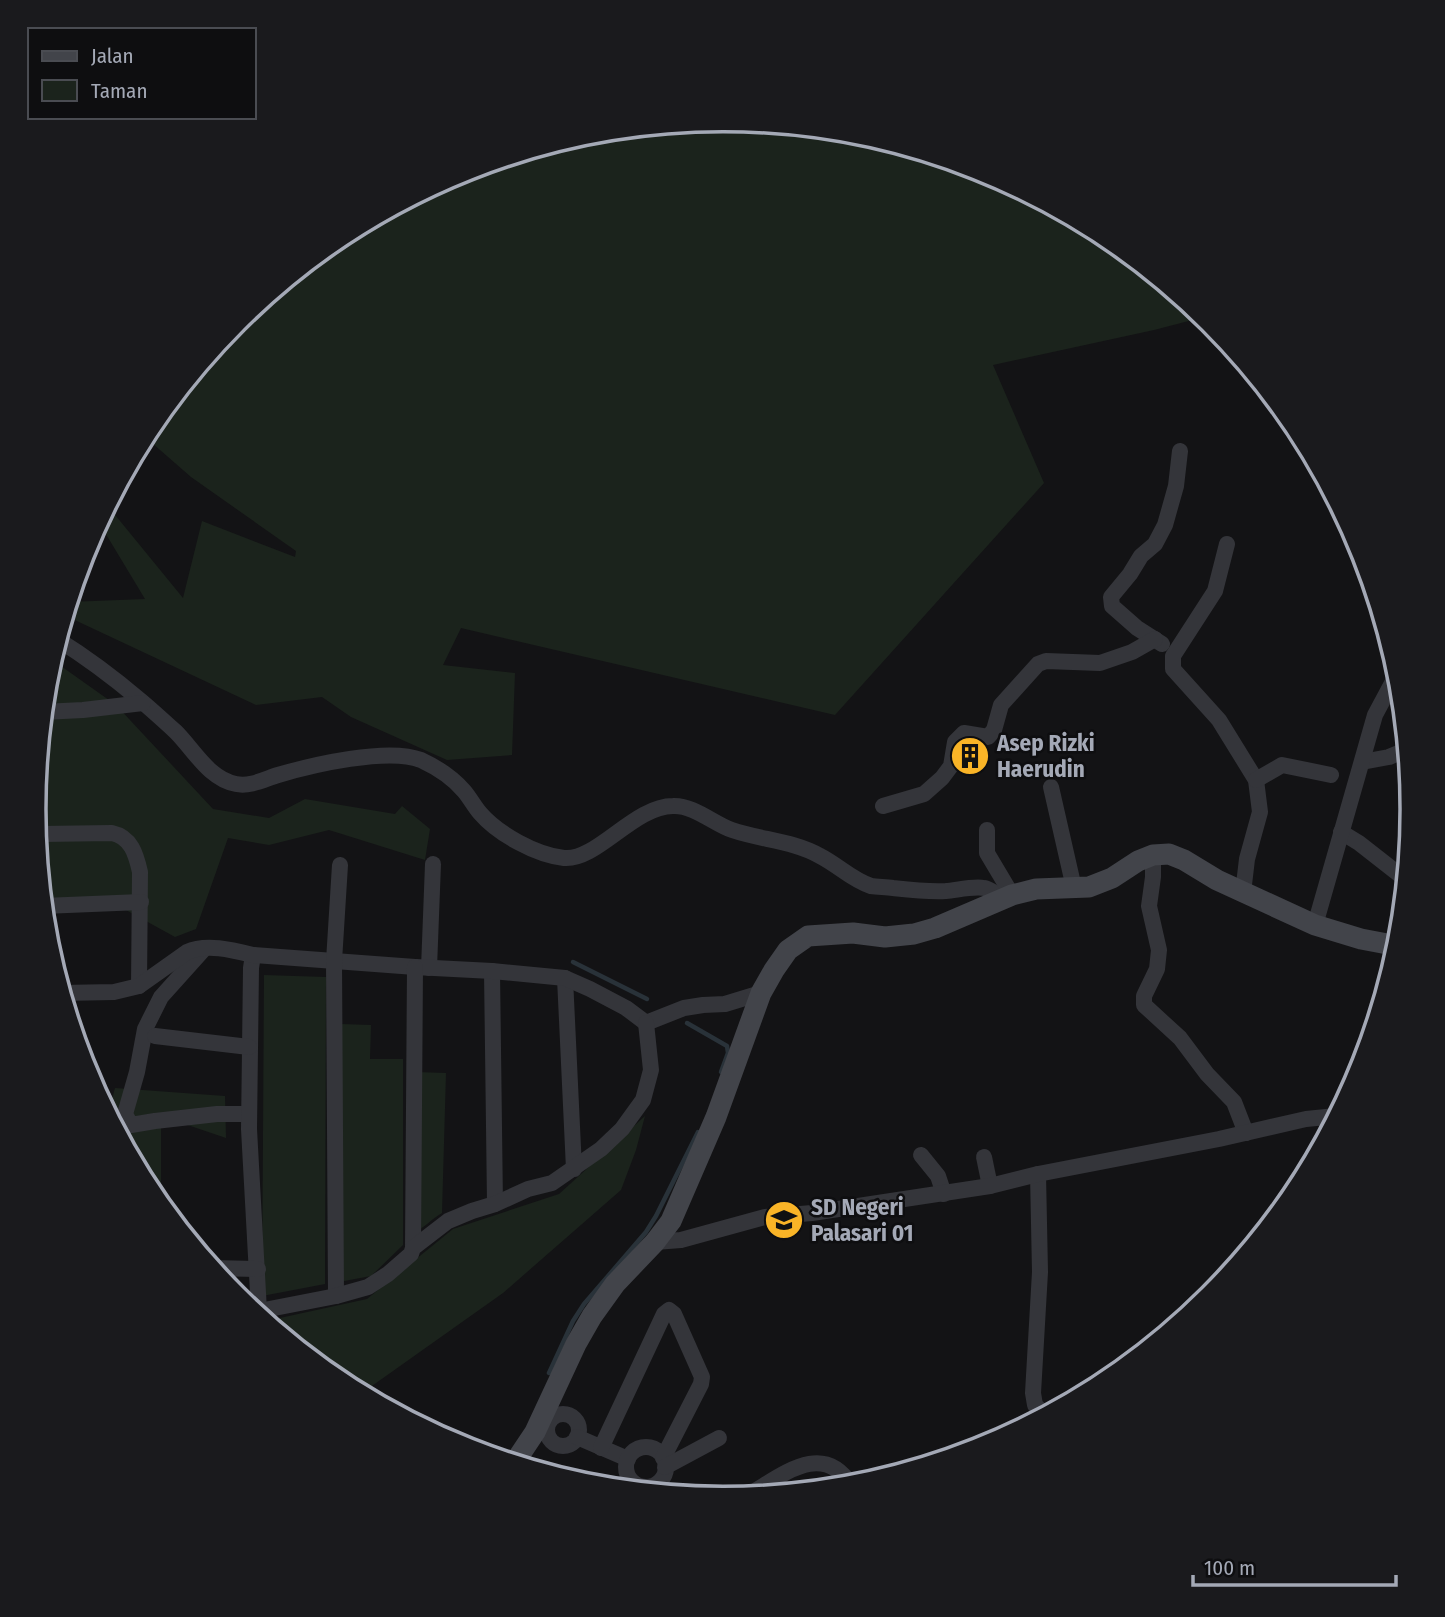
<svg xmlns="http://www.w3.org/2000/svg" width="1445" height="1617" font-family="'Fira Sans Condensed',sans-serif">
	<rect width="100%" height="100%" fill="#131315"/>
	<!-- green -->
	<g fill="#1b231c">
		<path d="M 723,119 L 857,133 L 987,172 L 1106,236 L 1204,317 L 1154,330 L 993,365 L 1044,483 L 835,715 L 461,628 L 443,665 L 515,673 L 512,755 L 447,760 L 351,717 L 322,697 L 256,705 L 64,615 L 68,602 L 145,599 L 98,521 L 107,505 L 183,598 L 202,521 L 295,557 L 296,551 L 191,477 L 144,436 L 150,425 L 235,321 L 340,235 L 459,172 L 588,132 Z"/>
		<path d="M 51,659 L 116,705 L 213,809 L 269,818 L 305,799 L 395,814 L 402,806 L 430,829 L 425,860 L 329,830 L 269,845 L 228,838 L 196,929 L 175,937 L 115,904 L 43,906 L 33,809 L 47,674 Z"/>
		<path d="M 264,975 L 326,977 L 325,1284 L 262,1296 Z"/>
		<path d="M 341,1024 L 371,1025 L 370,1059 L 403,1059 L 403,1245 L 371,1276 L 339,1282 Z"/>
		<path d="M 416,1072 L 446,1073 L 442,1213 C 433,1218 426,1226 417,1231 Z"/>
		<path d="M 115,1088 L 225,1096 L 226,1138 L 161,1116 L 161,1205 L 149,1191 L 108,1114 Z"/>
		<path d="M 645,1116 L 636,1150 L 621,1190 L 503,1293 L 362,1393 L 339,1381 L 266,1321 L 367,1299 L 453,1229 L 559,1194 Z"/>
	</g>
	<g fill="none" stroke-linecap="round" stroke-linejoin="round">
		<!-- stream -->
		<g stroke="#293239" stroke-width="4.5">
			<path d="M 573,962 L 647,999"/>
			<path d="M 687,1023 L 727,1046 L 728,1053 L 721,1072"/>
			<path d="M 549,1373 L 573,1321 L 584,1304 L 646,1232 L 656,1216 L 698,1132"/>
		</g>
		<!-- minor -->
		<g stroke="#34353a" stroke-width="16">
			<path d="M 1227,544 L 1215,591 L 1173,656 L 1173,669 L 1219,720 L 1256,780 L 1260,812 L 1247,859 L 1243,893"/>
			<path d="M 57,639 C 86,657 114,678 140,700 C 152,710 164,721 176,732 C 194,750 209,779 236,784 C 250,787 265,779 278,775 C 312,765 388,747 421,760 C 436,767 453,778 464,791 C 470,798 474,806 480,813 C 498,834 536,855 564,858 C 597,861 634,806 673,806 C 694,805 714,824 732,830 C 761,840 794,841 820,856 C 838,865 852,880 871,886 C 878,887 886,887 893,888 C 911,890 928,892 946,891 C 957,890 974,886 984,888 C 990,889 997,895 1003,898"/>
			<path d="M 1162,644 L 1137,628 L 1112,606 L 1111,597 L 1130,574 L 1141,556 L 1155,544 L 1165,525 L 1176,486 L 1180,451"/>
			<path d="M 43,712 L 83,710 L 143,703"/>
			<path d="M 1362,762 L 1389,757 L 1406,750"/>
			<path d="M 1256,780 L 1282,765 L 1331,775"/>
			<path d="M 1051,787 L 1074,888"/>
			<path d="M 883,806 L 924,794 L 942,778 L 951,766 L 955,742 L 964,733 L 988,737 L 994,730 L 1001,705 L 1038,664 L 1046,661 L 1100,663 L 1132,652 L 1155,639"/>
			<path d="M 987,830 L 987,853 L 1012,895"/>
			<path d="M 1341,832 L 1359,843 L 1405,879"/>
			<path d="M 42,834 L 112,833 C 131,837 136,854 140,872 L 139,986"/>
			<path d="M 1153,855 L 1153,877 L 1149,906 L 1159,950 L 1157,969 L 1144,996 L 1144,1005 L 1180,1038 L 1207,1074 L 1234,1102 L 1246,1133"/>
			<path d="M 43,906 L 141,902"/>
			<path d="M 1315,925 L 1375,715 L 1398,672"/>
			<path d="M 205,948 L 161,997 L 145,1029 L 137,1072 L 125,1114 L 131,1125 L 155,1121 L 217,1114 L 249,1114"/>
			<path d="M 253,955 L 251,968 L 249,1129 L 259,1311"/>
			<path d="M 429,968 L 433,864"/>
			<path d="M 492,971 L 495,1204"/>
			<path d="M 565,978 L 574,1169"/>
			<path d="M 62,993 L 114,992 L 139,986 L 187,952 C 206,943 233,950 253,955 L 415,967 L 492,971 L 565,978 L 590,989 L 626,1008 L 646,1023 L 684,1008 L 703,1005 L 725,1004 L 761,993"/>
			<path d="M 155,1036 L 249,1047"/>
			<path d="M 921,1155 L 938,1176 L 944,1194"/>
			<path d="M 984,1157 L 990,1186"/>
			<path d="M 1038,1174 L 1040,1272 L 1033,1393 L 1035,1405 L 1044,1414"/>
			<path d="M 655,1242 L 681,1240 L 765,1217 L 812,1213 L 990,1186 L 1038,1174 L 1219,1139 L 1306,1119 L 1336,1116"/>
			<path d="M 413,1248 L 415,967"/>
			<path d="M 212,1268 L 258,1269"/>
			<path d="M 336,1296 L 334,961 L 340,865"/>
			<path d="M 257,1314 L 259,1311 L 336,1296 L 368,1287 L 388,1274 L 411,1254 L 413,1248 L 448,1221 L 472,1211 L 495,1204 L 528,1189 L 552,1183 L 601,1149 L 622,1129 L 643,1100 L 651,1070 L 646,1023"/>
			<circle cx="563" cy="1430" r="16"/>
			<path d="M 577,1437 L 628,1459"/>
			<circle cx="646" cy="1467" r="20"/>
			<path d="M 601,1448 L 664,1314 L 669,1310 L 674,1314 L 702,1377 L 701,1384 L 663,1458"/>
			<path d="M 665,1467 L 719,1438"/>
			<path d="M 748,1495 C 782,1476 822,1440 851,1485"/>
		</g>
		<!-- secondary -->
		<path stroke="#42444a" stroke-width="21" d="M 515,1462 L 535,1432 L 576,1344 L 592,1316 L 615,1284 L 655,1242 L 671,1221 L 716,1117 L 761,993 L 774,970 L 788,950 L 808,936 L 853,933 L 885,937 L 914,934 L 935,928 L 1012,895 L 1036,889 L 1089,887 L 1112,878 L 1138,861 L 1153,855 L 1169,854 L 1184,860 L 1217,880 L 1315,925 L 1361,939 L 1398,946"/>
	</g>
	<!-- icons -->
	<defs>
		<g id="building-disc" transform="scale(2.0125)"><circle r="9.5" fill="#f9b427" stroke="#0e0e10"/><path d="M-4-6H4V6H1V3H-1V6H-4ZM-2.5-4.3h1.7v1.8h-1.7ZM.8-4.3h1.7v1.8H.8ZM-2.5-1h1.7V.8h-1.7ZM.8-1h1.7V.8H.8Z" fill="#111"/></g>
		<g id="school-disc" transform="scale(2.0125)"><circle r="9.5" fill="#f9b427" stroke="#0e0e10"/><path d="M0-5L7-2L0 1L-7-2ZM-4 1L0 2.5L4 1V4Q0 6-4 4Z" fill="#111"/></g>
	</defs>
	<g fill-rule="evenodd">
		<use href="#building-disc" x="970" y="756"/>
		<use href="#school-disc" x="784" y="1220"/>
	</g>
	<g text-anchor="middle" stroke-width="5" stroke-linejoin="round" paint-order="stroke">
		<!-- poi labels -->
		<g font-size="23" font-weight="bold" fill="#a4a9b6" stroke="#0e0e10" text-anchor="start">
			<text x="997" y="751">Asep Rizki<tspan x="997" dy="26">Haerudin</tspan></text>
			<text x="811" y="1215">SD Negeri<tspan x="811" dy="26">Palasari 01</tspan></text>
		</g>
	</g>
	<!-- crop -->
	<path d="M0 0H1445V1617H0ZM46 809a677 677 0 1 1 1354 0a677 677 0 1 1-1354 0Z" fill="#1a1a1d" fill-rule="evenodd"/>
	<path fill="none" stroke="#a4a9b6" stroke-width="3.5" d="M46 809a677 677 0 1 1 1354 0a677 677 0 1 1-1354 0Z"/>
	<!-- legend -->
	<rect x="28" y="28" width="228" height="91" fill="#0e0e10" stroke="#4a4c52" stroke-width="2"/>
	<rect x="42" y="51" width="35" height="10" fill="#42444a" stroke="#4a4c52" stroke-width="2"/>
	<text x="91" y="63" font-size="21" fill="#a4a9b6">Jalan</text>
	<rect x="42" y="80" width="35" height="21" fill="#1b231c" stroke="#4a4c52" stroke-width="2"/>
	<text x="91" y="98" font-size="21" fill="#a4a9b6">Taman</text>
	<!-- scale -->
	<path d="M1193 1575v10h203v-10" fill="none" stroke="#a4a9b6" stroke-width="3.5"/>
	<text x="1204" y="1575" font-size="21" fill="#a4a9b6" stroke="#0e0e10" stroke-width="5" paint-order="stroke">100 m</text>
</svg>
